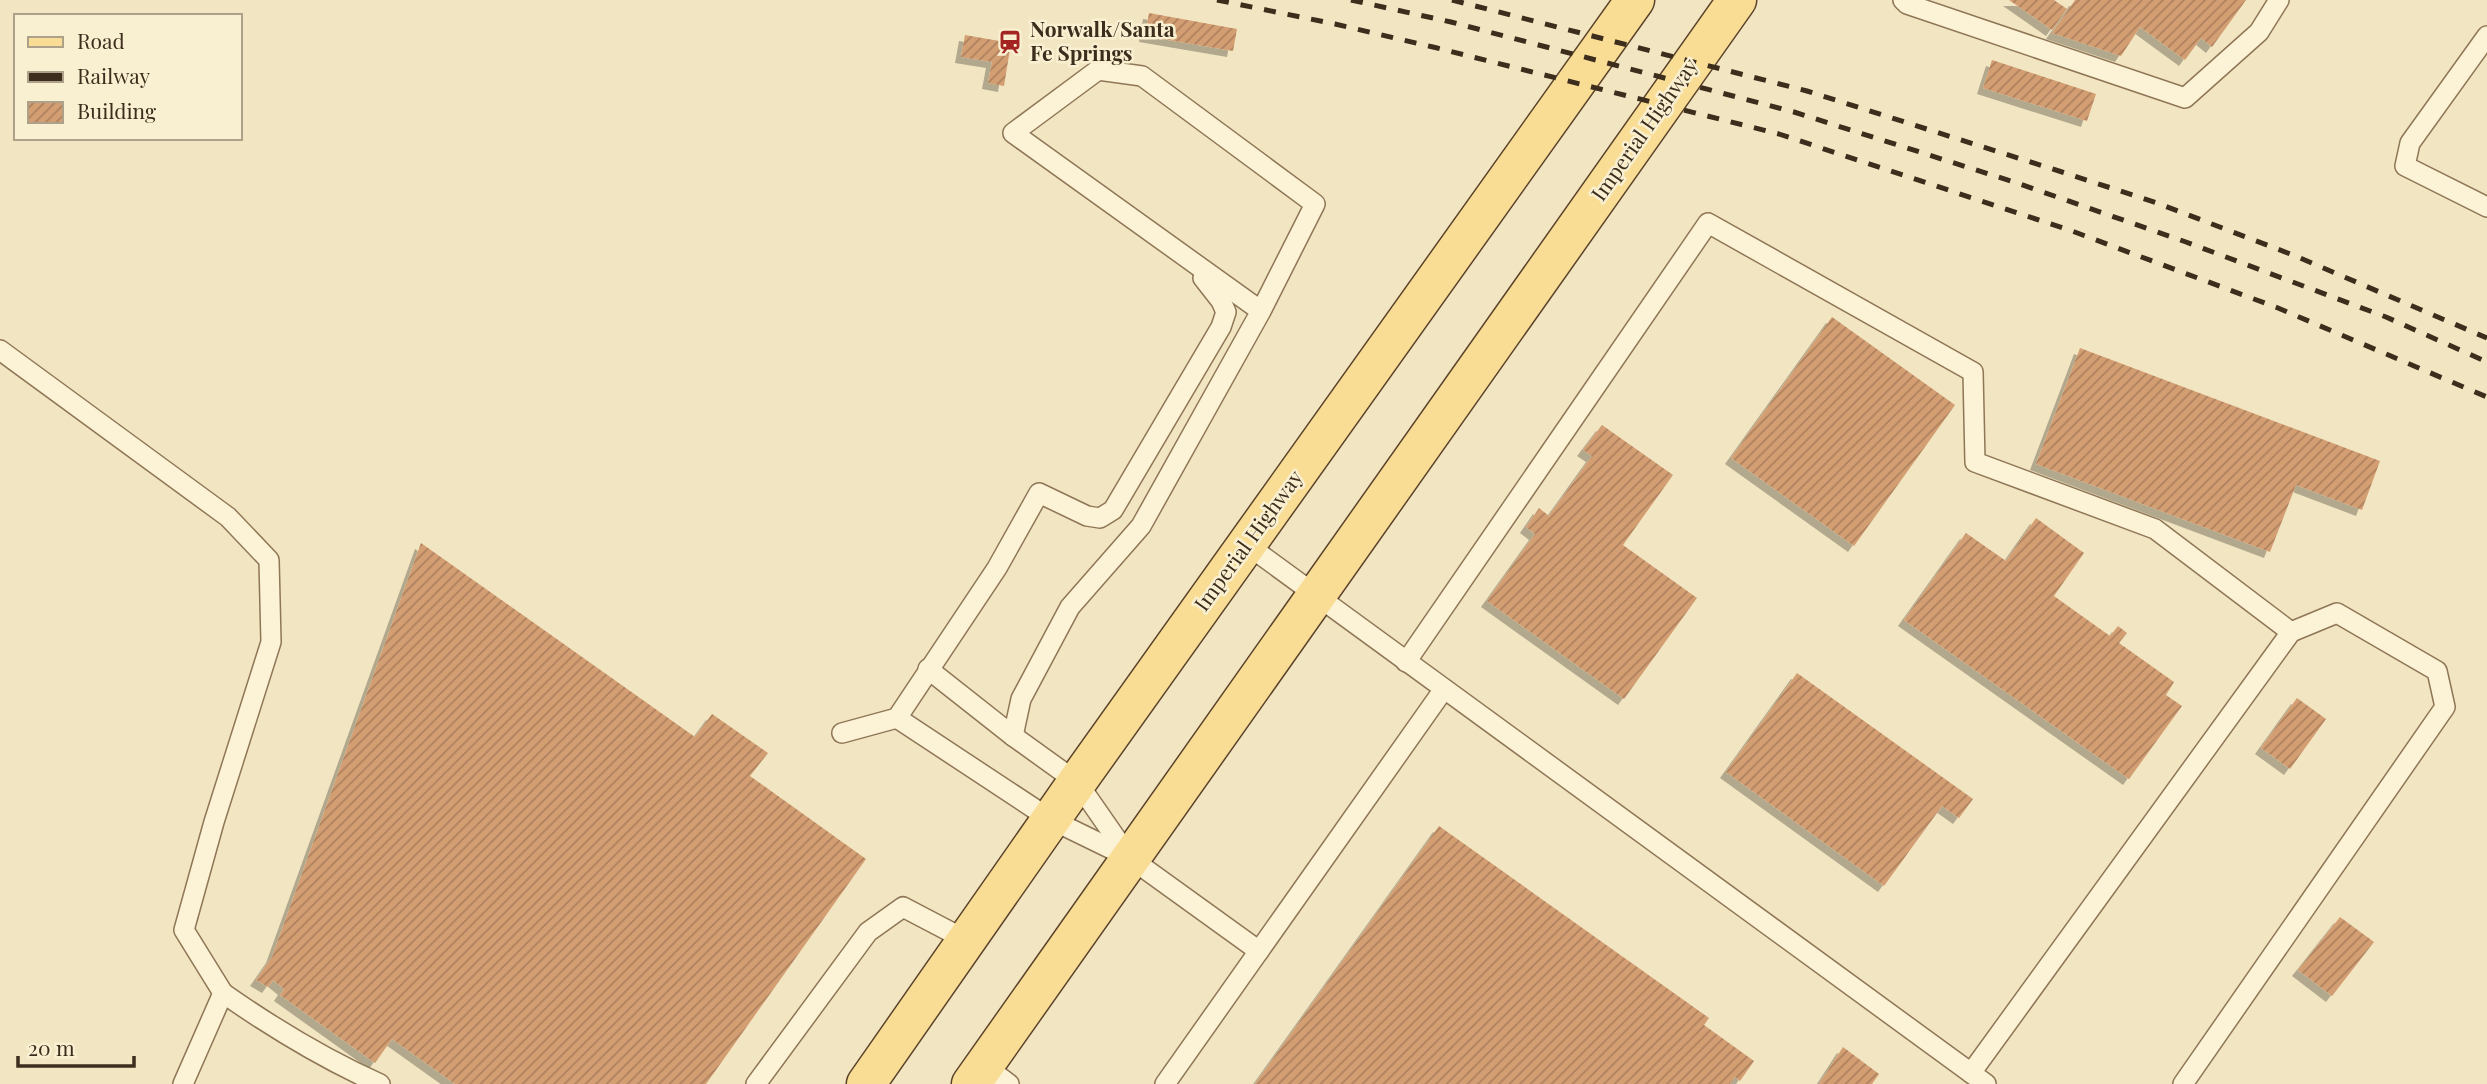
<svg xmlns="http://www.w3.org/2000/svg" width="2487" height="1084" font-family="'Playfair Display',serif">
	<defs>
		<pattern id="building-hatch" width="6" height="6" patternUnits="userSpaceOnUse" patternTransform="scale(1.75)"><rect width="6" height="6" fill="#d49e73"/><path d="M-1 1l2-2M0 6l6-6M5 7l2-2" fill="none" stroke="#ad815e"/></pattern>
		<filter id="shadow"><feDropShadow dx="-6" dy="6" stdDeviation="0" flood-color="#0004"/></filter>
	</defs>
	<rect width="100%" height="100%" fill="#f2e5c1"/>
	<!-- building -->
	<g fill="url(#building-hatch)" filter="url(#shadow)">
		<path d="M 2009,0 L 2054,0 L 2067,9 L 2052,30 Z"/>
		<path d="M 2075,0 L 2246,0 L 2212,47 L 2201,38 L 2185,60 L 2140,27 L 2121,56 L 2052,33 Z"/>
		<path d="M 1149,13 L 1237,29 L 1233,51 L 1145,36 Z"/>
		<path d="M 965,35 L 1011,43 L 1004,86 L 988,83 L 992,62 L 961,57 Z"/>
		<path d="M 1992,60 L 2096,94 L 2087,121 L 1983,88 Z"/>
		<path d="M 1832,317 L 1955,405 L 1854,546 L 1731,458 Z"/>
		<path d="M 2080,348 L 2380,461 L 2362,510 L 2296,485 L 2270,552 L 2036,464 Z"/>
		<path d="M 1602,425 L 1673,475 L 1623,545 L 1697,598 L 1624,699 L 1487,601 L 1535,534 L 1526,527 L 1539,508 L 1549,516 L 1592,456 L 1583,450 Z"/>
		<path d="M 2036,518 L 2084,553 L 2054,596 L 2110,636 L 2118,626 L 2127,633 L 2119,643 L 2174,682 L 2166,695 L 2182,706 L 2129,779 L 1904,620 L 1966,533 L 2006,561 Z"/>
		<path d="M 421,543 L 695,737 L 712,714 L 768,753 L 750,776 L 866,859 L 706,1084 L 455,1084 L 392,1039 L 375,1063 L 280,995 L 284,989 L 273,980 L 268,987 L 256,980 L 272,957 Z"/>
		<path d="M 1797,673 L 1973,799 L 1959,818 L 1942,806 L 1884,886 L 1726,772 Z"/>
		<path d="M 2297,698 L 2326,719 L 2290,769 L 2261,748 Z"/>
		<path d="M 1439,826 L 1709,1018 L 1704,1025 L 1754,1061 L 1740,1081 L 1735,1077 L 1730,1084 L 1255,1084 Z"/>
		<path d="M 2340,917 L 2374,942 L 2332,996 L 2298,970 Z"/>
		<path d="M 1843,1047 L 1879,1074 L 1872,1084 L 1819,1084 Z"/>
	</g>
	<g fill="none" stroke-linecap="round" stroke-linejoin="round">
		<!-- service casing -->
		<g stroke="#8e7656" stroke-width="22">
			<g id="service">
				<path d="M 1903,0 L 1907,4 L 2185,98 L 2259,32 L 2279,0"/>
				<path d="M 2487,36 L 2410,143 L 2405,166 L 2487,207"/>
				<path d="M 0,350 L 228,517 L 269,560 L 271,642 L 214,822 L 184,930 L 223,993"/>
				<path d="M 1246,544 L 1986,1084"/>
				<path d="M 1406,662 L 1708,223 L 1973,372 L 1975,462 L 2155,529 L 2291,632"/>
				<path d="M 928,669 L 1013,736 L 1077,782 L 1129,857"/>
				<path d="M 897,718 L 1050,819 L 1130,858 L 1259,951"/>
				<path d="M 842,733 L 897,718 L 997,568 L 1039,493 L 1087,516 L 1100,518 L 1113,510 L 1221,327 L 1226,312 L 1221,301 L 1203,278"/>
				<path d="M 1013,736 L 1021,699 L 1070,607 L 1141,526 L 1261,311 L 1315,204 L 1142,76 L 1098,70 L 1013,133 L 1261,311"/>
				<path d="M 984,1065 L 1009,1084"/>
				<path d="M 1971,1073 L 2291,632 L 2337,613 L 2437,671 L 2445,707 L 2183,1084"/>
				<path d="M 183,1084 L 223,993 C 273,1028 324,1059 380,1084"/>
				<path d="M 756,1084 L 868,932 L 903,907 L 966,940"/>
				<path d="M 1165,1084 L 1444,689"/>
			</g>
		</g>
		<!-- primary casing -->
		<g stroke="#5b432b" stroke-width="41">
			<g id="primary">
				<path d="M 866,1084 L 1077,782 L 1635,0"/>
				<path d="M 971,1084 L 1737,0"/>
			</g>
		</g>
		<!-- service -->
		<use href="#service" stroke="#fcf2d5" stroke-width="19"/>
		<!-- primary -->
		<use href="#primary" stroke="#f9dd95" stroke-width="38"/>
		<!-- rail -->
		<g stroke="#3c2d1c" stroke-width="5" stroke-dasharray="12 12" stroke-linecap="butt">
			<path d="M 1217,0 L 1335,24 L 1433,47 L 1779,134 L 2072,231 L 2278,308 L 2487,397"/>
			<path d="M 1351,0 L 1451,22 L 1794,112 L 2017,183 L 2186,242 L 2386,317 L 2487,362"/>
			<path d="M 1452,0 L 1807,91 L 2062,172 L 2157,203 L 2293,255 L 2487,338"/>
		</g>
	</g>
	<!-- icons -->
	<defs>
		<g id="station-bare" transform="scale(1.89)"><path d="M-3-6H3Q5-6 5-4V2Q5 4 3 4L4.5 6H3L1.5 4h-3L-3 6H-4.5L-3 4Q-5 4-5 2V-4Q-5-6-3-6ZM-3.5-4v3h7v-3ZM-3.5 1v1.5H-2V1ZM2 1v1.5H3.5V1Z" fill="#a32420" stroke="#f9efd1" stroke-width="2.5" paint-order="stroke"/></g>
	</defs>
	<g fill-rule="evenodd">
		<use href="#station-bare" x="1010" y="42"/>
	</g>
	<g text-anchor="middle" stroke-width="5" stroke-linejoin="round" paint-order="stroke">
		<!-- poi labels -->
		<g font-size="21" font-weight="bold" fill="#3c2d1c" stroke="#f9efd1" text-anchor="start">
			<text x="1030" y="37">Norwalk/Santa<tspan x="1030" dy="24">Fe Springs</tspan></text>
		</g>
		<!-- street labels -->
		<g font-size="21" fill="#3c2d1c" stroke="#f9efd1">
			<text transform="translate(1645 130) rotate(-55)" y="7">Imperial Highway</text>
			<text transform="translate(1249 541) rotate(-54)" y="7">Imperial Highway</text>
		</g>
	</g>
	<!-- legend -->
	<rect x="14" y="14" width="228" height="126" fill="#f9efd1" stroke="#ada189" stroke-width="2"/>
	<rect x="28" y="37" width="35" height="10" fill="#f9dd95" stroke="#ada189" stroke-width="2"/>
	<text x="77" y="49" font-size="21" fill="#3c2d1c">Road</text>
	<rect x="28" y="72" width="35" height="10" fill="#3c2d1c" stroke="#ada189" stroke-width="2"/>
	<text x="77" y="84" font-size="21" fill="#3c2d1c">Railway</text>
	<rect x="28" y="102" width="35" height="21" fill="url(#building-hatch)" stroke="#ada189" stroke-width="2"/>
	<text x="77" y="119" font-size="21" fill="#3c2d1c">Building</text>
	<!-- scale -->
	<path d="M18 1056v10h116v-10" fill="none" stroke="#3c2d1c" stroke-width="3.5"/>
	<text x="28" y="1056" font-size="21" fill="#3c2d1c" stroke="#f9efd1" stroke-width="5" paint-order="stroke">20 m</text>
</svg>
